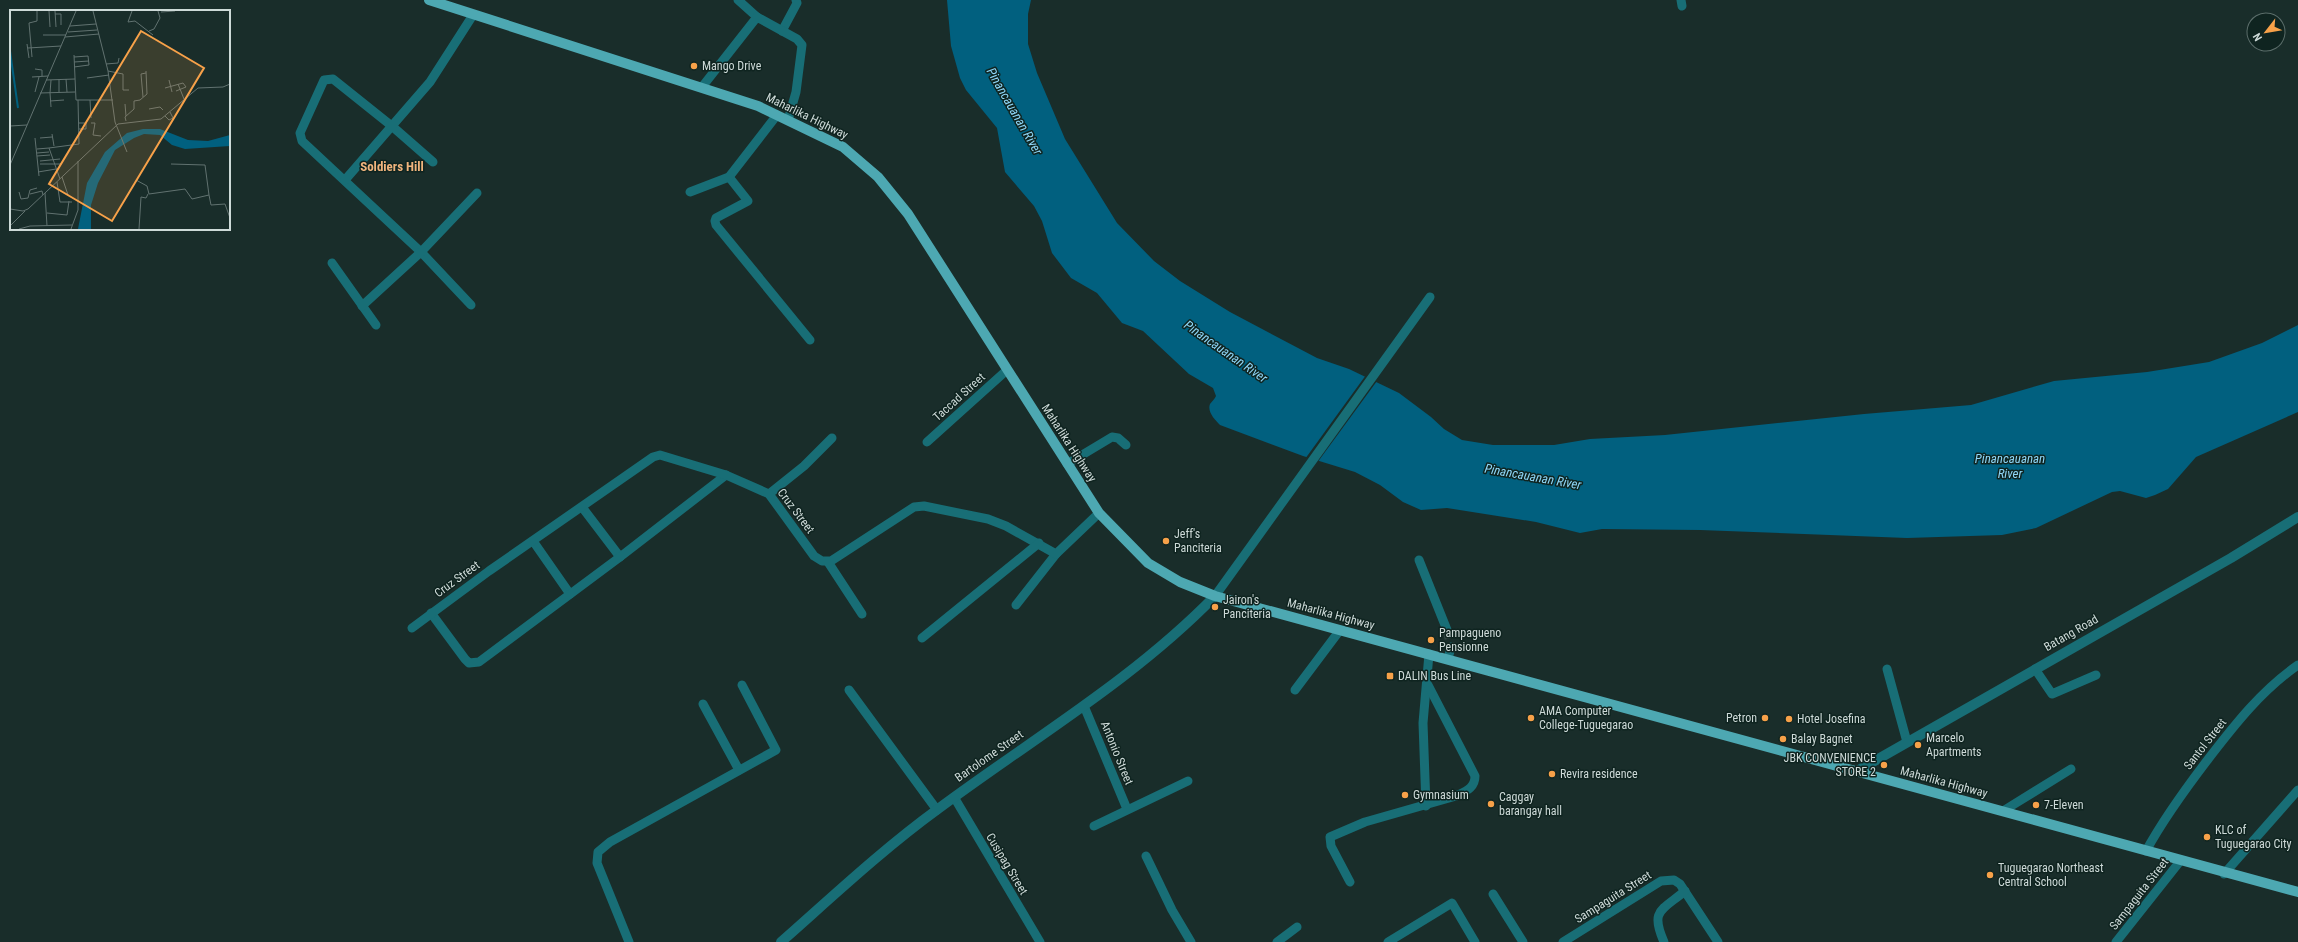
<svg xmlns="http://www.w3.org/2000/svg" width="2298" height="942" font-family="'Roboto Condensed',sans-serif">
	<rect width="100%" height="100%" fill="#192d2a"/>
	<!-- water -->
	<path fill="#01607f" d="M 947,0 L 1031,0 L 1028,14 L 1028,44 L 1037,73 L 1065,139 L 1117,223 L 1154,261 L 1180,281 L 1230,312 L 1317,358 L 1349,369 L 1399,393 L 1431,417 L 1444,429 L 1462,440 L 1493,445 L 1554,445 L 1590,439 L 1665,435 L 1864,414 L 1971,405 L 2054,381 L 2147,372 L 2209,362 L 2262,343 L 2298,325 L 2298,412 L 2196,457 L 2168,489 L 2155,495 L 2146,498 L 2120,491 L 2112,492 L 2036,528 L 2002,535 L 1907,538 L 1700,530 L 1602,529 L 1580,533 L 1536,522 L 1447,508 L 1421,510 L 1403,502 L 1380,485 L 1355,472 L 1303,456 L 1220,425 C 1215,420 1207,412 1210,404 C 1212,401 1215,399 1216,396 L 1213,388 L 1189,374 L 1143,331 L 1122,323 L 1097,293 L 1071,278 L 1052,253 L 1042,221 L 1034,206 L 1005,172 L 997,128 L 966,90 L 960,78 L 951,46 Z"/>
	<!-- pier -->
	<path fill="#192d2a" d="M 1366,375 L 1377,381 L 1317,463 L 1305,459 Z"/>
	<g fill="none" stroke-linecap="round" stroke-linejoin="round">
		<!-- minor-tunnel -->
		<path stroke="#344744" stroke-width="9" stroke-dasharray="9 4.5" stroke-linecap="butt" d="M 1447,630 L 1451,647"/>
		<!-- minor -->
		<g stroke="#186e76" stroke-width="9">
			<path d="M 738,0 L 757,17"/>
			<path d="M 1681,0 L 1682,6"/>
			<path d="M 782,31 L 797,3 L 796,0"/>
			<path d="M 702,87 L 757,17 L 797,39 L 802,45 L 796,92 L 788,120"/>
			<path d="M 433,162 L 393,127 L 333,79 L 324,80 L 300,133 L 302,141 L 421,252 L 471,305"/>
			<path d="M 729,177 L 748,201 L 716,218 L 715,221 L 716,225 L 810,340"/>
			<path d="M 345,180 L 430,82 L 473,15"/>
			<path d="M 690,192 L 729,177 L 777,115"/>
			<path d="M 332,263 L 376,325"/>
			<path d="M 362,306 L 421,252 L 477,193"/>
			<path d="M 927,442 L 1007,370"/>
			<path d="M 1067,464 L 1112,437 L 1118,438 L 1126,445"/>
			<path d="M 769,494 L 804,466 L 832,438"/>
			<path d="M 582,507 L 620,557"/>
			<path d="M 533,541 L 570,594"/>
			<path d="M 1419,560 L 1447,630"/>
			<path d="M 828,562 L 862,614"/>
			<path d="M 1215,596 L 1430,297"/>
			<path d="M 1016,605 L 1056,554"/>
			<path d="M 431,613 L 465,659 L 469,663 L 479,662 L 620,557 L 726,475"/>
			<path d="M 412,628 L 489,571 L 653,457 L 660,455 L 726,475 L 769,494 L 814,556 L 822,561 L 831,561 L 914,507 L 924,506 L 988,519 L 1006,526 L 1056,554 L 1099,513"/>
			<path d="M 922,638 L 1039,543"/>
			<path d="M 1448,659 L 1451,647"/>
			<path d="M 1887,669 L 1907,742"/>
			<path d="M 2035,669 L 2052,694 L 2096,675"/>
			<path d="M 849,690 L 937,810"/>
			<path d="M 1295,690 L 1340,630"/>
			<path d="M 703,704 L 739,770"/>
			<path d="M 1084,706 L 1127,809"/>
			<path d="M 954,797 L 1040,942"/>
			<path d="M 1426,806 L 1423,723 L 1429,654"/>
			<path d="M 2003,811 L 2071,769"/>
			<path d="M 1094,826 L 1188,781"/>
			<path d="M 2146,851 C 2164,818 2186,788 2209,758 C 2236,723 2262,690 2298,665"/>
			<path d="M 1146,856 L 1172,910 L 1191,942"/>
			<path d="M 2224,874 L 2298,790"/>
			<path d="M 1350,882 L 1331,846 L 1330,837 L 1365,822 L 1456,796 C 1466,791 1475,788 1475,776 L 1428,685"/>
			<path d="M 1493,894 L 1523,942"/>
			<path d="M 629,942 L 597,863 L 598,852 L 610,842 L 776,750 L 742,685"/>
			<path d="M 1277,942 L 1297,927"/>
			<path d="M 1388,942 L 1452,903 L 1475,942"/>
			<path d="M 1563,942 L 1661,881 L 1674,880 L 1680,884 L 1718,942"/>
			<path d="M 1664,942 C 1650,910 1661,911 1685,891"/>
			<path d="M 2116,942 L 2181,860"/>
		</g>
		<!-- tertiary -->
		<g stroke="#186e76" stroke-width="10">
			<path d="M 1857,771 L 2231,558 L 2298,517"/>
			<path d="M 781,942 C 832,897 883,849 938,809 C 1032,739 1133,680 1215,596"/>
		</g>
		<!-- primary -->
		<path stroke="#4da8b2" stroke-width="10" d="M 429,0 L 758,106 L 843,147 L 878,177 L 908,214 L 1099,513 L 1148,563 L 1180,582 L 1215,596 L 2298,892"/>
	</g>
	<!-- markers -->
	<g fill="#f7a149" stroke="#0f2420" stroke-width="1.5">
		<circle cx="694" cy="66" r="4"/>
		<circle cx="1166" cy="541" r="4"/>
		<circle cx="1215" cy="607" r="4"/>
		<circle cx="1431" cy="640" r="4"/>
		<rect x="1386" y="672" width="8" height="8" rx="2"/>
		<circle cx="1531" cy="718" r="4"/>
		<circle cx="1765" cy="718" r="4"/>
		<circle cx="1789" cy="719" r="4"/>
		<circle cx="1783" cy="739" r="4"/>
		<circle cx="1918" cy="745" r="4"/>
		<circle cx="1884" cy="765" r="4"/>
		<circle cx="1552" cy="774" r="4"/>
		<circle cx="1405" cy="795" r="4"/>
		<circle cx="1491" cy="804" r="4"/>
		<circle cx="2036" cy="805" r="4"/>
		<circle cx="2207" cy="837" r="4"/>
		<circle cx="1990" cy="875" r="4"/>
	</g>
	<g text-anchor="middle" stroke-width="3" stroke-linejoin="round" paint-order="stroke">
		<!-- poi labels -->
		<g font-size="12" fill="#cedad8" stroke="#0f2420" text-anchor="start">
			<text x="702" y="70">Mango Drive</text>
			<text x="1174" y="538">Jeff's<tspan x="1174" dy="14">Panciteria</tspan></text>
			<text x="1223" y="604">Jairon's<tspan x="1223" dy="14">Panciteria</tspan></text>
			<text x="1439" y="637">Pampagueno<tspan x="1439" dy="14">Pensionne</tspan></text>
			<text x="1398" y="680">DALIN Bus Line</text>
			<text x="1539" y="715">AMA Computer<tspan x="1539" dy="14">College-Tuguegarao</tspan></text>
			<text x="1757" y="722" text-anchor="end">Petron</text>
			<text x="1797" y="723">Hotel Josefina</text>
			<text x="1926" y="742">Marcelo<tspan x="1926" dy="14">Apartments</tspan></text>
			<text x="1791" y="743">Balay Bagnet</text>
			<text x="1876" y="762" text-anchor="end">JBK CONVENIENCE<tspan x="1876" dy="14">STORE 2</tspan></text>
			<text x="1560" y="778">Revira residence</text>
			<text x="1413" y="799">Gymnasium</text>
			<text x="1499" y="801">Caggay<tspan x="1499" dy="14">barangay hall</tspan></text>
			<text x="2044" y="809">7-Eleven</text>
			<text x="2215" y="834">KLC of<tspan x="2215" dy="14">Tuguegarao City</tspan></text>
			<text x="1998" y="872">Tuguegarao Northeast<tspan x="1998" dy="14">Central School</tspan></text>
		</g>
		<!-- street labels -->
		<g font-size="12" fill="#cedad8" stroke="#0f2420">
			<text transform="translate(807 116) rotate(26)" y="4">Maharlika Highway</text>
			<text transform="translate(959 397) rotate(-42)" y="4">Taccad Street</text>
			<text transform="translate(1069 443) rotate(57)" y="4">Maharlika Highway</text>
			<text transform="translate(796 511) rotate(53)" y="4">Cruz Street</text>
			<text transform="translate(457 579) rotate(-36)" y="4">Cruz Street</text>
			<text transform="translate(1331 614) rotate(15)" y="4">Maharlika Highway</text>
			<text transform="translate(2071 633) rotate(-30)" y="4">Batang Road</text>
			<text transform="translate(2205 744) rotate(-52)" y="4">Santol Street</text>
			<text transform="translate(1117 753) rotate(68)" y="4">Antonio Street</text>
			<text transform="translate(989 756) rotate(-35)" y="4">Bartolome Street</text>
			<text transform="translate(1944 782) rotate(15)" y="4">Maharlika Highway</text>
			<text transform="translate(1007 864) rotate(59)" y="4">Cusipag Street</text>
			<text transform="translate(2139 894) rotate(-52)" y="4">Sampaguita Street</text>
			<text transform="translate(1613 897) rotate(-32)" y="4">Sampaguita Street</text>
		</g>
		<!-- water labels -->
		<g font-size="13" font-style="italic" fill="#8ed6f7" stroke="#0f2420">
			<text transform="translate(1015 111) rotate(60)" y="5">Pinancauanan River</text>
			<text transform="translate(1226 351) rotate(35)" y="5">Pinancauanan River</text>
			<text x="2010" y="463">Pinancauanan<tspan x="2010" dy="15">River</tspan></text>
			<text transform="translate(1533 476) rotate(10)" y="5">Pinancauanan River</text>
		</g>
		<!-- neighbourhood labels -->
		<g font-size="13" font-weight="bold" fill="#f0b47d" stroke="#0f2420">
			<text x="392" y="171">Soldiers Hill</text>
		</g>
	</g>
	<!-- overview -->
	<g transform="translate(10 10)">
		<rect width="220" height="220" fill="#192d2a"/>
		<path d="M 133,119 L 150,119 L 178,130 L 198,131 L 220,125 L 220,136 L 175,139 L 162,135 L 150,125 L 134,124 L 124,128 L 105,140 L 88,173 L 81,195 L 81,219 L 68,219 L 77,173 L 95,142 L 117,123 Z" fill="#01607f"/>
		<path fill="none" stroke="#01607f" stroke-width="2" d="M 0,41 L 8,98"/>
		<path fill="none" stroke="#617270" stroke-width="1" d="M 39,1 L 40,17M 45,1 L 46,17M 83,1 L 98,61 L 105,112 L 117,142M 122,1 L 118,12 L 125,11 L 143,25M 151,2 L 165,1M 45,4 L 51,4 L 51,15M 60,16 L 86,14M 139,21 L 144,19 L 150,8 L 148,1M 58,22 L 87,20M 33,25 L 56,25M 55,27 L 89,24M 17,34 L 19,48M 18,38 L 51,36M 64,45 L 66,90 L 103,90M 22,47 L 19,13 L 27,11 L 27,1M 64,47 L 78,46 L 79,55 L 64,57M 64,52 L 79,51M 96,54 L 108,53 L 109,48M 25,59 L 32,60 L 32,66M 98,61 L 113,64 L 113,80 L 119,80M 22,67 L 38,66M 77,68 L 99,65M 56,69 L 57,82M 36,70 L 65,69M 159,70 L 162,82M 168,74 L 174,89M 155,78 L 173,73 L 176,77 L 166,81M 25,82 L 29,67M 30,83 L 65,82M 40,83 L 41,97M 40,83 L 41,70M 49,83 L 49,69M 133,87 L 131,64 L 136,63M 80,90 L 81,108M 40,91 L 54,90M 115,94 L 116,106M 139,99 L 150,97 L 153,100M 155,106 L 159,110 L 163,108 L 160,102M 116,111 L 115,107 L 124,99 L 124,91 L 130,90 L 137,84 L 136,61M 69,113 L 76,113 L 76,119 L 69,119M 81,113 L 85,113 L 83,125 L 91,126M 0,116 L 17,115M 42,124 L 44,136M 25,128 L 29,166M 30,128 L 42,127M 27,139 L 39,138M 27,143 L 39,142M 27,146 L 40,145M 30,151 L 50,149M 30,154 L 51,154M 161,154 L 195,155 L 199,185M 0,155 L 66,1M 28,162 L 46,159M 52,167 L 58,185M 50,169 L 39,138 L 69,134 L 68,90M 126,170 L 137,176 L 139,184 L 175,179 L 182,189 L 199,185 L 201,195 L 215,194 L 220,208M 47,172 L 50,192 L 62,192M 9,182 L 11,189 L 18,188 L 20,180 L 27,178M 35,183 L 37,216M 20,184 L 32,181 L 33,185M 0,199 L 13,201 L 18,199 L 108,114 L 151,109 L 188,78 L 213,77 L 220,74M 37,203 L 57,205 L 59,191M 0,216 L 15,201M 9,219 L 20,216 L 62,215M 61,219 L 68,200 L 68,151M 129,219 L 131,187 L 136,188 L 138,184"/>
		<path fill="#f7a149" fill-opacity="0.15" stroke="#f7a149" stroke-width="2" d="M 131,21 L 194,58 L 102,211 L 39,174 Z"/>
		<rect width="220" height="220" fill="none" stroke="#cedad8" stroke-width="2"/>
	</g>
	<!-- north arrow -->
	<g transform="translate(2266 32) rotate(239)"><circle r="19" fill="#0f2420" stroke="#5b6d6a"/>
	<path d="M0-3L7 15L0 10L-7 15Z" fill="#f7a149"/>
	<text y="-6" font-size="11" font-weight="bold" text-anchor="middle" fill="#cedad8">N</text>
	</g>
</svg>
